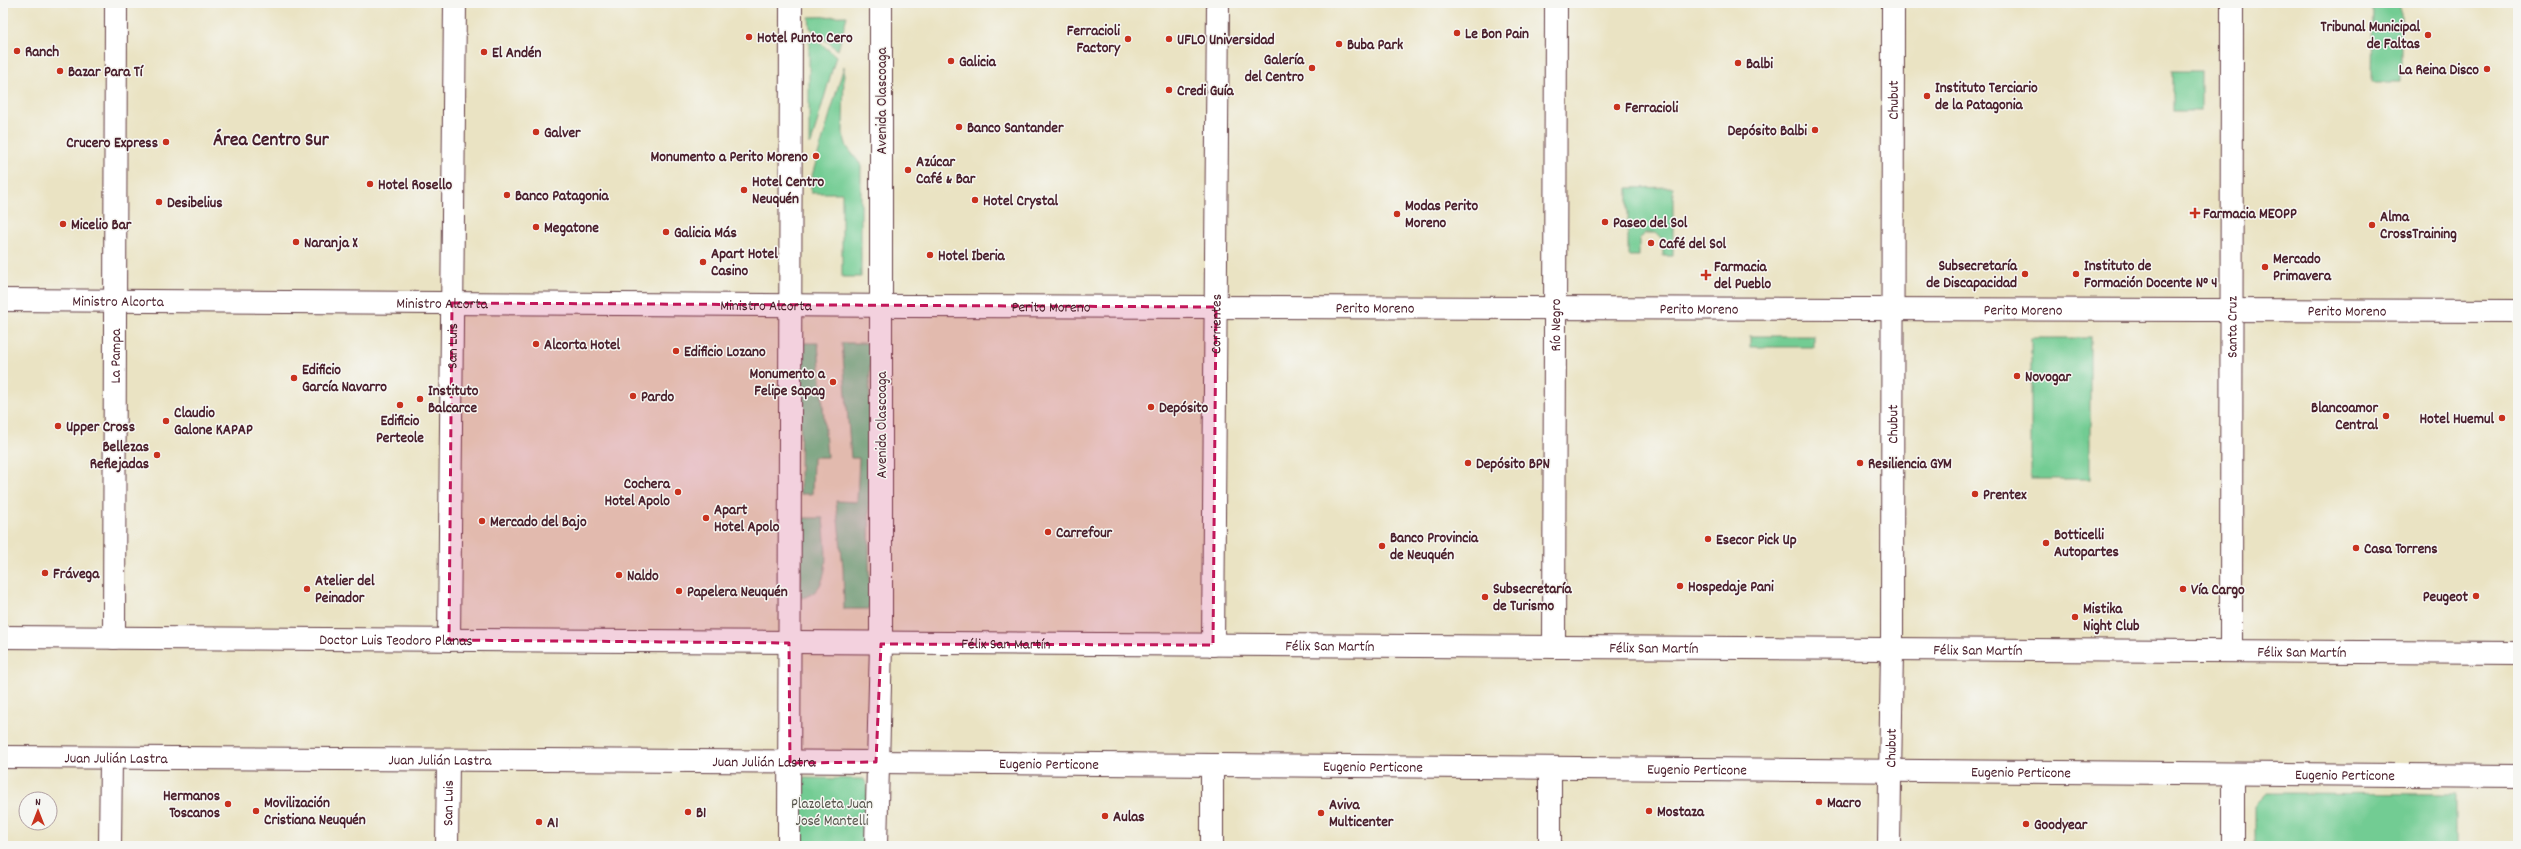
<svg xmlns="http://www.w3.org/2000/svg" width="2521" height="849" font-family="Dekko,sans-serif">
	<rect width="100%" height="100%" fill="#f6f6f2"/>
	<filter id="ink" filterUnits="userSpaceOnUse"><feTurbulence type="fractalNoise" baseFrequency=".025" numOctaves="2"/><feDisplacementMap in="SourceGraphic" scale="8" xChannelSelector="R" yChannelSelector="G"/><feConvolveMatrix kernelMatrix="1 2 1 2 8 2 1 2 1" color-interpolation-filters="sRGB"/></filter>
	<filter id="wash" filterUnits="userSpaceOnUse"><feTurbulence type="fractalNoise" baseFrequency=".012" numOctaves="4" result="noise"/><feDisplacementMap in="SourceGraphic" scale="16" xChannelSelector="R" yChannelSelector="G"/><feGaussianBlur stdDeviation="0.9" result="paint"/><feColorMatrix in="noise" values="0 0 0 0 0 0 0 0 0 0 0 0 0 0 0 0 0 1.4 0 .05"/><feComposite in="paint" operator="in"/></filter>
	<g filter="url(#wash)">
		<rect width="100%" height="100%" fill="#eae3c3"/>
		<!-- green -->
		<g fill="#72cc93" stroke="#5e765f">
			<path d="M 2373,3 L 2401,3 L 2401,82 L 2372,82 Z"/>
			<path d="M 847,16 L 838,50 L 810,28 L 809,17 Z"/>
			<path d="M 809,34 L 836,56 L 811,144 L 809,144 Z"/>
			<path d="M 844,66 L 843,134 L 847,147 L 861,165 L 861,277 L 842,277 L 842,193 L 811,193 L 811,179 Z"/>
			<rect x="2173" y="71" width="28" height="40"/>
			<path d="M 1673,187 L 1673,256 L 1663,256 L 1663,240 L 1656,233 L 1646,233 L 1639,239 L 1639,256 L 1628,256 L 1628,188 Z"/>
			<rect x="1750" y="336" width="64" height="11"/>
			<rect x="2031" y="338" width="59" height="141"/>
			<path d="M 801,343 L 818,343 L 827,457 L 813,457 L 812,494 L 800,494 Z"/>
			<path d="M 842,343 L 870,343 L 869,609 L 844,609 L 843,567 L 836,501 L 857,502 L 859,458 L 851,458 Z"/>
			<path d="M 800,518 L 823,518 C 825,543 835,594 800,598 Z"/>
			<path d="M 805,778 L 864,779 L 867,785 L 867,846 L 797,846 L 799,782 Z"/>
			<path d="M 2267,793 L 2456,794 L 2456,846 L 2255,846 L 2255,805 Z"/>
		</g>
	</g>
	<g filter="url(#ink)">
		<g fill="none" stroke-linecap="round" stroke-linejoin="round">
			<!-- minor casing -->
			<g stroke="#623c42" stroke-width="24">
				<g id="minor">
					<path id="s1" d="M 3,300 L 906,306 L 2518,311"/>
					<path id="s2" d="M 114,638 L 116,3"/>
					<path id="s3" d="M 449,640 L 455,3"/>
					<path id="s4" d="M 1213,645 L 1218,3"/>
					<path id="s5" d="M 1554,647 L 1556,3"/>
					<path id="s6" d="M 2231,651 L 2232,3"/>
					<path d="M 110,846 L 111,758"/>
					<path id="s7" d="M 447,846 L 448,760"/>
					<path d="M 1212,846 L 1212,765"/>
					<path d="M 1550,846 L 1550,768"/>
					<path id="s8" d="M 1889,846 L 1892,649 L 1893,3"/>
					<path d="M 2233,846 L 2233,774"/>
				</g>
			</g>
			<!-- major casing -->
			<g stroke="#623c42" stroke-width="24">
				<g id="major">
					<path d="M 789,846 L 791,3"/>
					<path d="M 876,846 L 881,644 L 881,3"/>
				</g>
			</g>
			<!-- highway casing -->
			<g stroke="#623c42" stroke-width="24">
				<g id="highway">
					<path id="s9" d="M 3,637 L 2518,653"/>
					<path id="s10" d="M 3,757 L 876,762 L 2518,776"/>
				</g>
			</g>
			<!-- minor -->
			<use href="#minor" stroke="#fff" stroke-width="22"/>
			<!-- major -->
			<use href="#major" stroke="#fff" stroke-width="22"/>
			<!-- highway -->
			<use href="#highway" stroke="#fff" stroke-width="22"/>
		</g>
	</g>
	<!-- marked area -->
	<path fill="#c2185b" fill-opacity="0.2" stroke="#c2185b" stroke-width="3" stroke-dasharray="8 5" stroke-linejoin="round" d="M 452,303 L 1216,307 L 1213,645 L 881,644 L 876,762 L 790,763 L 789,643 L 449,640 Z"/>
	<!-- markers -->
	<g fill="#c8321e" stroke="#f6f6f2" stroke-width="1.5">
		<circle cx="1457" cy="33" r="4"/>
		<circle cx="2428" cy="35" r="4"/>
		<circle cx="749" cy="37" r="4"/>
		<circle cx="1128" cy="39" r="4"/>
		<circle cx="1169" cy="39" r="4"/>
		<circle cx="1339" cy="44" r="4"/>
		<circle cx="17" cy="51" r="4"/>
		<circle cx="484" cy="52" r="4"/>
		<circle cx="951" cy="61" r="4"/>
		<circle cx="1738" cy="63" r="4"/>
		<circle cx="1312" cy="68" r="4"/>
		<circle cx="2487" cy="69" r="4"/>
		<circle cx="60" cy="71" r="4"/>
		<circle cx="1169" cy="90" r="4"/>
		<circle cx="1927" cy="96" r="4"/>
		<circle cx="1617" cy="107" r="4"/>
		<circle cx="959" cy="127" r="4"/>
		<circle cx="1815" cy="130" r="4"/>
		<circle cx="536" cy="132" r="4"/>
		<circle cx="166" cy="142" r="4"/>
		<circle cx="816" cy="156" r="4"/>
		<circle cx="908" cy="170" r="4"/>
		<circle cx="370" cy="184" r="4"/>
		<circle cx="744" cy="190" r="4"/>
		<circle cx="507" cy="195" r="4"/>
		<circle cx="975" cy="200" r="4"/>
		<circle cx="159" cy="202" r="4"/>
		<path d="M2193 207h4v4h4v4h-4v4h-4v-4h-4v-4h4z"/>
		<circle cx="1397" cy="214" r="4"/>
		<circle cx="1605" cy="222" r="4"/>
		<circle cx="63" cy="224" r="4"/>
		<circle cx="2372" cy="225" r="4"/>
		<circle cx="536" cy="227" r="4"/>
		<circle cx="666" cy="232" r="4"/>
		<circle cx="296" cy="242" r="4"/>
		<circle cx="1651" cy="243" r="4"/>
		<circle cx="930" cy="255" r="4"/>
		<circle cx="703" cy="262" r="4"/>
		<circle cx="2265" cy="267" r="4"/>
		<circle cx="2025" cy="274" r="4"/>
		<circle cx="2076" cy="274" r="4"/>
		<path d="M1704 269h4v4h4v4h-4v4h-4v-4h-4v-4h4z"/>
		<circle cx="536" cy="344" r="4"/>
		<circle cx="676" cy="351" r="4"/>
		<circle cx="2017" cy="376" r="4"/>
		<circle cx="294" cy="378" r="4"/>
		<circle cx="833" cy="382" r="4"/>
		<circle cx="633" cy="396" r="4"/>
		<circle cx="420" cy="399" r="4"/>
		<circle cx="400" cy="405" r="4"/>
		<circle cx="1151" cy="407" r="4"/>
		<circle cx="2386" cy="416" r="4"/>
		<circle cx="2502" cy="418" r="4"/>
		<circle cx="166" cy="421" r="4"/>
		<circle cx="58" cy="426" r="4"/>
		<circle cx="157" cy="455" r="4"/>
		<circle cx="1468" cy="463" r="4"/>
		<circle cx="1860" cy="463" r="4"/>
		<circle cx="678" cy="492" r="4"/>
		<circle cx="1975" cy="494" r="4"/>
		<circle cx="706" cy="518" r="4"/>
		<circle cx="482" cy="521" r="4"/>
		<circle cx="1048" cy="532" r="4"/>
		<circle cx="1708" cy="539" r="4"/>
		<circle cx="2046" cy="543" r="4"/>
		<circle cx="1382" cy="546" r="4"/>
		<circle cx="2356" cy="548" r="4"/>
		<circle cx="45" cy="573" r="4"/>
		<circle cx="619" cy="575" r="4"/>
		<circle cx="1680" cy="586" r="4"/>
		<circle cx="307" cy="589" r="4"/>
		<circle cx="2183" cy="589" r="4"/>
		<circle cx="679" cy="591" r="4"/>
		<circle cx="2476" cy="596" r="4"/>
		<circle cx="1485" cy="597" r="4"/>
		<circle cx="2075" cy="617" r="4"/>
		<circle cx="1819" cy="802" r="4"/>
		<circle cx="228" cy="804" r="4"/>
		<circle cx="256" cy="811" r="4"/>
		<circle cx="1649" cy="811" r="4"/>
		<circle cx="688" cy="812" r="4"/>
		<circle cx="1321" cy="813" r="4"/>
		<circle cx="1105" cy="816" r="4"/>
		<circle cx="539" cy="822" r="4"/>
		<circle cx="2026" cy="824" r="4"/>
	</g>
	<g text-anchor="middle" stroke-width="3" stroke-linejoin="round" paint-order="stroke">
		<!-- poi labels -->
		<g font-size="15" font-weight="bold" fill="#4a1f2b" stroke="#f6f6f2" text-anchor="start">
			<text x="2420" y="31" text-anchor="end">Tribunal Municipal<tspan x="2420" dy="17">de Faltas</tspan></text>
			<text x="1120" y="35" text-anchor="end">Ferracioli<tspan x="1120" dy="17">Factory</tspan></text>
			<text x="1465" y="38">Le Bon Pain</text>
			<text x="757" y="42">Hotel Punto Cero</text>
			<text x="1177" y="44">UFLO Universidad</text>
			<text x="1347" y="49">Buba Park</text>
			<text x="25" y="56">Ranch</text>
			<text x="492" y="57">El Andén</text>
			<text x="1304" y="64" text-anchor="end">Galería<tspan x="1304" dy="17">del Centro</tspan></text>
			<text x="959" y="66">Galicia</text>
			<text x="1746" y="68">Balbi</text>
			<text x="2479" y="74" text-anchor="end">La Reina Disco</text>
			<text x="68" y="76">Bazar Para Tí</text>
			<text x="1935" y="92">Instituto Terciario<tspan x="1935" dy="17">de la Patagonia</tspan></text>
			<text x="1177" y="95">Credi Guía</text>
			<text x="1625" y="112">Ferracioli</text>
			<text x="967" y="132">Banco Santander</text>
			<text x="1807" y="135" text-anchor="end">Depósito Balbi</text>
			<text x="544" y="137">Galver</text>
			<text x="158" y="147" text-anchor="end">Crucero Express</text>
			<text x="808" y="161" text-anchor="end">Monumento a Perito Moreno</text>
			<text x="916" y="166">Azúcar<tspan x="916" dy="17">Café &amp; Bar</tspan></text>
			<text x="752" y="186">Hotel Centro<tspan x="752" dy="17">Neuquén</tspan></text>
			<text x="378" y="189">Hotel Rosello</text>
			<text x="515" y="200">Banco Patagonia</text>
			<text x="983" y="205">Hotel Crystal</text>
			<text x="167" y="207">Desibelius</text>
			<text x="1405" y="210">Modas Perito<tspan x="1405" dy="17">Moreno</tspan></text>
			<text x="2203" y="218">Farmacia MEOPP</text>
			<text x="2380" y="221">Alma<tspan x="2380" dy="17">CrossTraining</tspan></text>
			<text x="1613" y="227">Paseo del Sol</text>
			<text x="71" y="229">Micelio Bar</text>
			<text x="544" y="232">Megatone</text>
			<text x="674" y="237">Galicia Más</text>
			<text x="304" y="247">Naranja X</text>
			<text x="1659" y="248">Café del Sol</text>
			<text x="711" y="258">Apart Hotel<tspan x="711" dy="17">Casino</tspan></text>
			<text x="938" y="260">Hotel Iberia</text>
			<text x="2273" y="263">Mercado<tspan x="2273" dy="17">Primavera</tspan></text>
			<text x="2017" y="270" text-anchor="end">Subsecretaría<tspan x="2017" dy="17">de Discapacidad</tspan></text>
			<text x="2084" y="270">Instituto de<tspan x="2084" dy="17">Formación Docente N° 4</tspan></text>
			<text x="1714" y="271">Farmacia<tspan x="1714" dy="17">del Pueblo</tspan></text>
			<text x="544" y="349">Alcorta Hotel</text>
			<text x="684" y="356">Edificio Lozano</text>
			<text x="302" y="374">Edificio<tspan x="302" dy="17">García Navarro</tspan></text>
			<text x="825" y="378" text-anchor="end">Monumento a<tspan x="825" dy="17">Felipe Sapag</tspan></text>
			<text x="2025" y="381">Novogar</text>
			<text x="428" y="395">Instituto<tspan x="428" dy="17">Balcarce</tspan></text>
			<text x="641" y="401">Pardo</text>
			<text x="1159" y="412">Depósito</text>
			<text x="2378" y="412" text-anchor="end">Blancoamor<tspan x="2378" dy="17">Central</tspan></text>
			<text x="174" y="417">Claudio<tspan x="174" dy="17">Galone KAPAP</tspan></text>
			<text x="2494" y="423" text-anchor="end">Hotel Huemul</text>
			<text x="400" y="425" text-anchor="middle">Edificio<tspan x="400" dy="17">Perteole</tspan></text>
			<text x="66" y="431">Upper Cross</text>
			<text x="149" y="451" text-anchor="end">Bellezas<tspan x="149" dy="17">Reflejadas</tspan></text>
			<text x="1476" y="468">Depósito BPN</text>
			<text x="1868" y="468">Resiliencia GYM</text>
			<text x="670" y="488" text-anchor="end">Cochera<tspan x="670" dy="17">Hotel Apolo</tspan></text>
			<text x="1983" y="499">Prentex</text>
			<text x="714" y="514">Apart<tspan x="714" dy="17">Hotel Apolo</tspan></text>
			<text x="490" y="526">Mercado del Bajo</text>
			<text x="1056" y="537">Carrefour</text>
			<text x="2054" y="539">Botticelli<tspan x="2054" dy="17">Autopartes</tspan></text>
			<text x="1390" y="542">Banco Provincia<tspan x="1390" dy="17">de Neuquén</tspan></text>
			<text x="1716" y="544">Esecor Pick Up</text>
			<text x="2364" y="553">Casa Torrens</text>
			<text x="53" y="578">Frávega</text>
			<text x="627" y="580">Naldo</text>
			<text x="315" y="585">Atelier del<tspan x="315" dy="17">Peinador</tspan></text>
			<text x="1688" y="591">Hospedaje Pani</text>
			<text x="1493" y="593">Subsecretaría<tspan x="1493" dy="17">de Turismo</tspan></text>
			<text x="2191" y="594">Vía Cargo</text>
			<text x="687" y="596">Papelera Neuquén</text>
			<text x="2468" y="601" text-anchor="end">Peugeot</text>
			<text x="2083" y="613">Mistika<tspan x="2083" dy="17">Night Club</tspan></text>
			<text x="220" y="800" text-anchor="end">Hermanos<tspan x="220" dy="17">Toscanos</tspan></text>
			<text x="264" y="807">Movilización<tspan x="264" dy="17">Cristiana Neuquén</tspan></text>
			<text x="1827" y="807">Macro</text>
			<text x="1329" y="809">Aviva<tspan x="1329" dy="17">Multicenter</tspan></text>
			<text x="1657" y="816">Mostaza</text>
			<text x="696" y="817">B1</text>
			<text x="1113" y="821">Aulas</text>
			<text x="547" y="827">A1</text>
			<text x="2034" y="829">Goodyear</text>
		</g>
		<!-- street labels -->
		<g font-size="15" fill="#4a1f2b" stroke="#f6f6f2">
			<text transform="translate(881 101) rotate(-90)" y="5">Avenida Olascoaga</text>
			<text dy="5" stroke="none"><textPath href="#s8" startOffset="746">Chubut</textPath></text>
			<text dy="5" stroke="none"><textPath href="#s1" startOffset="115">Ministro Alcorta</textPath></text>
			<text dy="5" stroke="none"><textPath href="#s1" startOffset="439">Ministro Alcorta</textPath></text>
			<text dy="5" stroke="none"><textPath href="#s1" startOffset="763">Ministro Alcorta</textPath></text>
			<text dy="5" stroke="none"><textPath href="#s1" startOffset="1048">Perito Moreno</textPath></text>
			<text dy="5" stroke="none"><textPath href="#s1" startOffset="1372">Perito Moreno</textPath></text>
			<text dy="5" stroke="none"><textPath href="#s1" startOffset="1696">Perito Moreno</textPath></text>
			<text dy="5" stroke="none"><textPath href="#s1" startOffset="2020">Perito Moreno</textPath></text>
			<text dy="5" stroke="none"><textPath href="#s1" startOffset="2344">Perito Moreno</textPath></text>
			<text dy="5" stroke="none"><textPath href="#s4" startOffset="321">Corrientes</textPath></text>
			<text dy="5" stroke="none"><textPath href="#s5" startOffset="322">Río Negro</textPath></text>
			<text dy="5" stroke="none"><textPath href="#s6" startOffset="324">Santa Cruz</textPath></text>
			<text dy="5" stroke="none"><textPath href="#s3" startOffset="294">San Luis</textPath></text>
			<text dy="5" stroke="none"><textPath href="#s2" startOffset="282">La Pampa</textPath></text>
			<text transform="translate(881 425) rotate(-90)" y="5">Avenida Olascoaga</text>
			<text dy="5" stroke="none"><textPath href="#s8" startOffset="422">Chubut</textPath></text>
			<text dy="5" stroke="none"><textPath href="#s9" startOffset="393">Doctor Luis Teodoro Planas</textPath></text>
			<text dy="5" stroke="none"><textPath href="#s9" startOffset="1003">Félix San Martín</textPath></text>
			<text dy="5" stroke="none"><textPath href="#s9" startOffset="1327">Félix San Martín</textPath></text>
			<text dy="5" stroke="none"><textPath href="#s9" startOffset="1651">Félix San Martín</textPath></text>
			<text dy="5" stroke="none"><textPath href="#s9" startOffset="1975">Félix San Martín</textPath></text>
			<text dy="5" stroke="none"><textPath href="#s9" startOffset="2299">Félix San Martín</textPath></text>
			<text dy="5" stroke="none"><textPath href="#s8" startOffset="98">Chubut</textPath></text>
			<text dy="5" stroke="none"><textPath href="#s10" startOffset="113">Juan Julián Lastra</textPath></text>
			<text dy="5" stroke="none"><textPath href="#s10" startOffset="437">Juan Julián Lastra</textPath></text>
			<text dy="5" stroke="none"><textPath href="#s10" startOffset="761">Juan Julián Lastra</textPath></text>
			<text dy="5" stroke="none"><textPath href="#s10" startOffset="1046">Eugenio Perticone</textPath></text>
			<text dy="5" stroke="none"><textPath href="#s10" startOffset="1370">Eugenio Perticone</textPath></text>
			<text dy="5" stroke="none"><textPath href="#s10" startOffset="1694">Eugenio Perticone</textPath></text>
			<text dy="5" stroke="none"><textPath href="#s10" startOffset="2018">Eugenio Perticone</textPath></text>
			<text dy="5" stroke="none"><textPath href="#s10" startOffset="2342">Eugenio Perticone</textPath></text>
			<text dy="5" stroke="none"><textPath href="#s7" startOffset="43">San Luis</textPath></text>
		</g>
		<!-- park labels -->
		<g font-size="15" fill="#56534a" stroke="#f6f6f2">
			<text x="832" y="808">Plazoleta Juan<tspan x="832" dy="17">José Mantelli</tspan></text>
		</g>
		<!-- district labels -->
		<g font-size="19" font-weight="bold" fill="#4a1f2b" stroke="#f6f6f2">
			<text x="271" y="145">Área Centro Sur</text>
		</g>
	</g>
	<!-- margin -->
	<rect width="2521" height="849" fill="none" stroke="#f6f6f2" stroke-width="16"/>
	<!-- north arrow -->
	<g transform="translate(38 811)"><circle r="19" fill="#f6f6f2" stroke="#b1a0a2"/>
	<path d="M0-3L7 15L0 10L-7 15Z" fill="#c8321e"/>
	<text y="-6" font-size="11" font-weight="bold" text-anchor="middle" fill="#4a1f2b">N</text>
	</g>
</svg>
